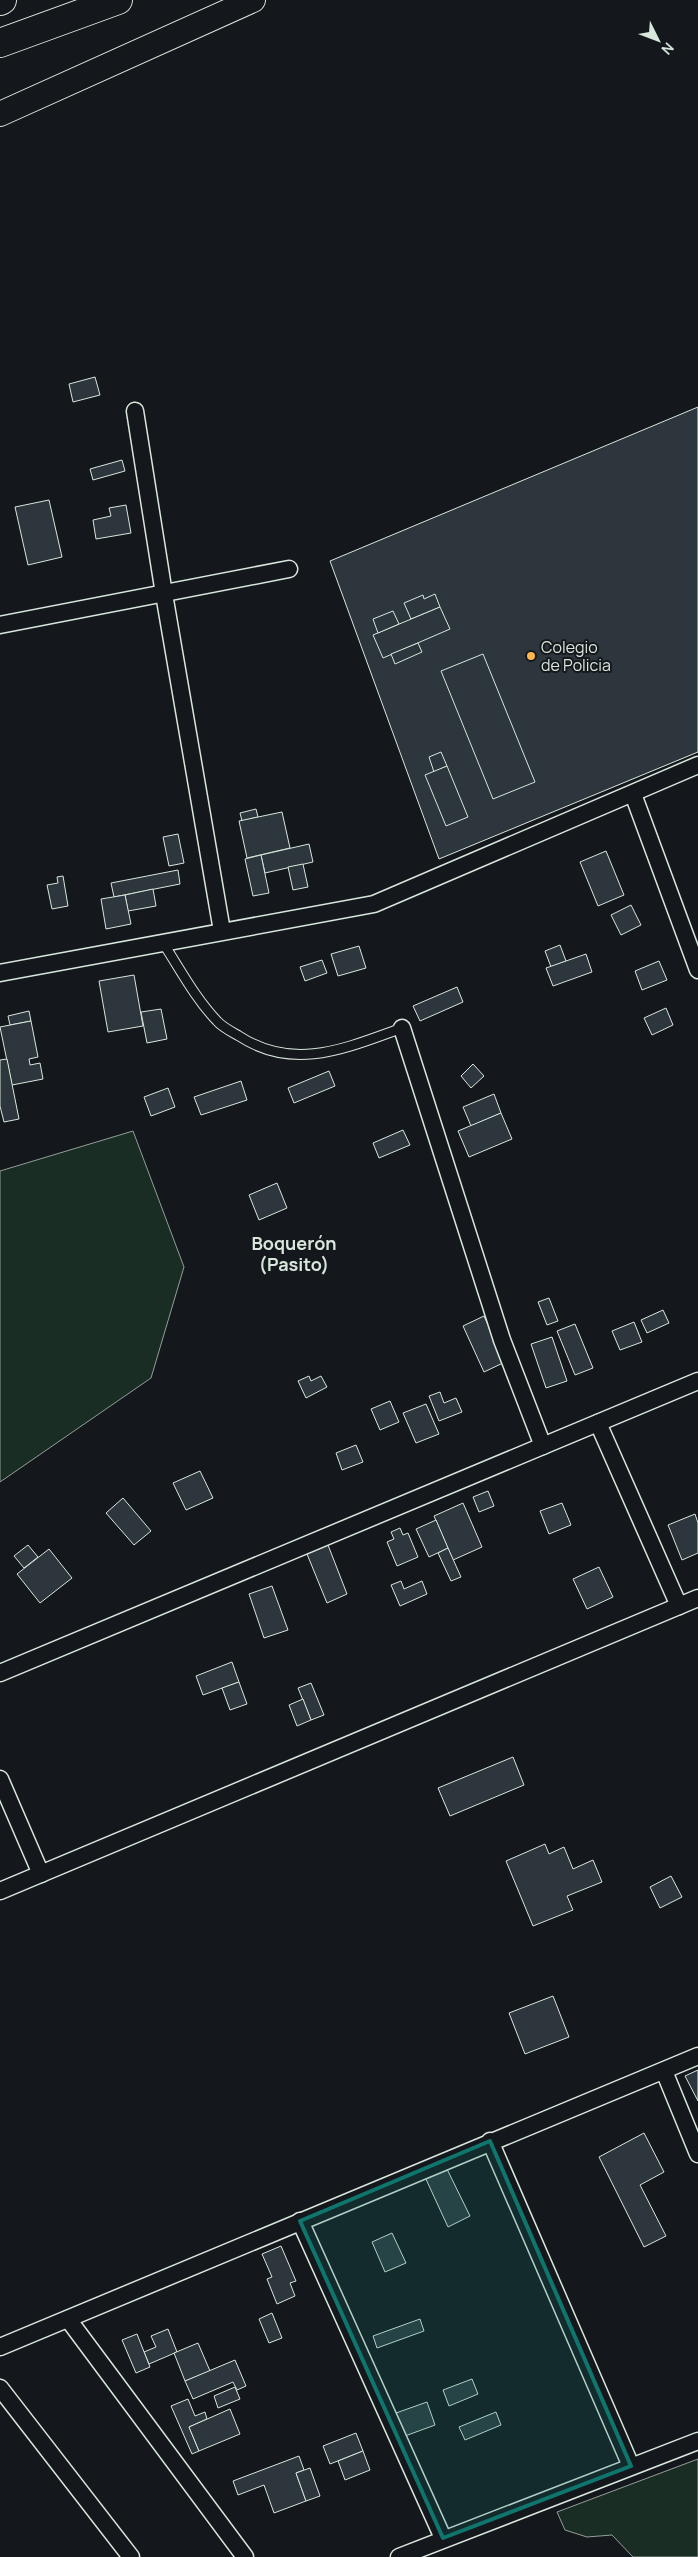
<svg xmlns="http://www.w3.org/2000/svg" width="698" height="2557" font-family="Manrope,sans-serif">
	<rect width="100%" height="100%" fill="#14181c"/>
	<!-- green -->
	<g fill="#1a2d24" stroke="#939e99">
		<path d="M 133,1131 L 184,1267 L 151,1378 L 0,1482 L 0,1171 Z"/>
		<path d="M 698,2459 L 698,2557 L 633,2557 L 612,2535 L 587,2537 L 565,2530 L 557,2512 Z"/>
	</g>
	<!-- building -->
	<g fill="#2c363c" stroke="#d8e6dc">
		<path d="M 95,377 L 100,395 L 73,402 L 69,384 Z"/>
		<path d="M 698,407 L 698,752 L 439,859 L 330,561 Z"/>
		<path d="M 122,460 L 125,471 L 93,480 L 90,469 Z"/>
		<path d="M 49,500 L 62,557 L 28,565 L 15,507 Z"/>
		<path d="M 126,505 L 131,533 L 96,539 L 93,520 L 111,516 L 109,508 Z"/>
		<path d="M 435,594 L 440,607 L 411,619 L 404,603 L 423,595 L 424,599 Z"/>
		<path d="M 440,607 L 450,629 L 383,658 L 373,635 Z"/>
		<path d="M 393,611 L 399,624 L 378,633 L 373,619 Z"/>
		<path d="M 418,643 L 422,652 L 395,664 L 391,654 Z"/>
		<path d="M 483,654 L 535,782 L 493,799 L 441,671 Z"/>
		<path d="M 441,752 L 447,766 L 434,772 L 429,757 Z"/>
		<path d="M 447,766 L 468,817 L 446,826 L 425,775 Z"/>
		<path d="M 256,809 L 258,817 L 242,821 L 240,813 Z"/>
		<path d="M 282,812 L 290,848 L 247,858 L 239,821 Z"/>
		<path d="M 178,834 L 184,863 L 169,866 L 163,837 Z"/>
		<path d="M 309,844 L 313,862 L 265,873 L 261,855 Z"/>
		<path d="M 606,851 L 624,895 L 598,906 L 580,862 Z"/>
		<path d="M 261,855 L 269,893 L 253,896 L 245,859 Z"/>
		<path d="M 303,864 L 308,887 L 293,890 L 288,867 Z"/>
		<path d="M 178,870 L 180,884 L 114,897 L 111,883 Z"/>
		<path d="M 63,876 L 68,906 L 52,909 L 47,885 L 58,883 L 57,877 Z"/>
		<path d="M 153,889 L 156,906 L 128,911 L 125,895 Z"/>
		<path d="M 125,895 L 131,924 L 106,929 L 101,899 Z"/>
		<path d="M 631,905 L 641,925 L 621,935 L 611,915 Z"/>
		<path d="M 560,945 L 566,961 L 551,967 L 545,951 Z"/>
		<path d="M 359,946 L 366,968 L 338,976 L 331,954 Z"/>
		<path d="M 586,954 L 592,972 L 553,986 L 546,968 Z"/>
		<path d="M 322,960 L 327,973 L 305,981 L 300,967 Z"/>
		<path d="M 659,961 L 667,980 L 642,990 L 635,971 Z"/>
		<path d="M 134,975 L 143,1026 L 108,1032 L 99,981 Z"/>
		<path d="M 457,987 L 463,1002 L 420,1021 L 413,1006 Z"/>
		<path d="M 666,1008 L 673,1025 L 652,1035 L 644,1018 Z"/>
		<path d="M 161,1009 L 167,1039 L 147,1043 L 141,1012 Z"/>
		<path d="M 29,1011 L 31,1021 L 10,1025 L 8,1016 Z"/>
		<path d="M 31,1021 L 38,1057 L 29,1059 L 30,1065 L 40,1063 L 43,1079 L 12,1085 L 0,1027 Z"/>
		<path d="M 7,1059 L 19,1119 L 4,1122 L 0,1106 L 0,1060 Z"/>
		<path d="M 473,1064 L 484,1076 L 471,1088 L 461,1076 Z"/>
		<path d="M 329,1071 L 335,1086 L 294,1103 L 288,1088 Z"/>
		<path d="M 241,1081 L 247,1100 L 201,1115 L 194,1097 Z"/>
		<path d="M 168,1088 L 175,1107 L 151,1116 L 144,1097 Z"/>
		<path d="M 494,1094 L 501,1113 L 471,1126 L 463,1107 Z"/>
		<path d="M 501,1113 L 512,1139 L 469,1157 L 458,1131 Z"/>
		<path d="M 403,1130 L 410,1145 L 379,1158 L 373,1143 Z"/>
		<path d="M 277,1183 L 287,1208 L 259,1220 L 249,1195 Z"/>
		<path d="M 549,1298 L 558,1321 L 547,1325 L 538,1302 Z"/>
		<path d="M 663,1310 L 669,1323 L 647,1333 L 641,1320 Z"/>
		<path d="M 484,1316 L 505,1362 L 484,1372 L 463,1326 Z"/>
		<path d="M 634,1322 L 642,1342 L 620,1350 L 612,1331 Z"/>
		<path d="M 575,1324 L 593,1368 L 575,1375 L 557,1331 Z"/>
		<path d="M 552,1337 L 567,1381 L 546,1388 L 531,1344 Z"/>
		<path d="M 309,1376 L 311,1381 L 321,1376 L 327,1387 L 306,1398 L 298,1381 Z"/>
		<path d="M 440,1392 L 444,1403 L 456,1398 L 462,1412 L 439,1421 L 429,1396 Z"/>
		<path d="M 390,1401 L 399,1422 L 380,1430 L 371,1409 Z"/>
		<path d="M 426,1404 L 439,1434 L 416,1443 L 403,1413 Z"/>
		<path d="M 356,1445 L 363,1462 L 342,1470 L 336,1453 Z"/>
		<path d="M 200,1471 L 213,1498 L 186,1510 L 173,1483 Z"/>
		<path d="M 488,1491 L 494,1506 L 479,1512 L 473,1497 Z"/>
		<path d="M 123,1498 L 151,1531 L 134,1545 L 106,1513 Z"/>
		<path d="M 463,1503 L 482,1547 L 453,1560 L 434,1516 Z"/>
		<path d="M 562,1503 L 571,1525 L 549,1534 L 540,1511 Z"/>
		<path d="M 695,1514 L 698,1523 L 698,1553 L 682,1560 L 668,1525 Z"/>
		<path d="M 436,1520 L 448,1548 L 429,1557 L 416,1529 Z"/>
		<path d="M 400,1528 L 403,1535 L 408,1533 L 418,1557 L 397,1566 L 387,1542 L 394,1539 L 391,1532 Z"/>
		<path d="M 28,1545 L 38,1557 L 24,1568 L 14,1556 Z"/>
		<path d="M 328,1545 L 347,1594 L 327,1603 L 307,1554 Z"/>
		<path d="M 448,1548 L 461,1577 L 451,1581 L 438,1553 Z"/>
		<path d="M 49,1549 L 72,1578 L 40,1603 L 17,1574 Z"/>
		<path d="M 599,1567 L 613,1597 L 587,1609 L 573,1579 Z"/>
		<path d="M 401,1581 L 404,1589 L 422,1581 L 427,1594 L 400,1606 L 391,1585 Z"/>
		<path d="M 272,1586 L 288,1630 L 264,1638 L 249,1594 Z"/>
		<path d="M 232,1662 L 239,1682 L 203,1695 L 196,1676 Z"/>
		<path d="M 239,1682 L 247,1704 L 230,1710 L 222,1688 Z"/>
		<path d="M 311,1683 L 324,1715 L 311,1720 L 298,1688 Z"/>
		<path d="M 303,1699 L 311,1720 L 297,1726 L 289,1705 Z"/>
		<path d="M 513,1757 L 524,1785 L 450,1816 L 438,1788 Z"/>
		<path d="M 545,1844 L 549,1854 L 564,1847 L 573,1869 L 593,1860 L 602,1882 L 567,1896 L 573,1910 L 533,1926 L 506,1861 Z"/>
		<path d="M 671,1876 L 682,1897 L 660,1908 L 650,1887 Z"/>
		<path d="M 553,1996 L 569,2037 L 525,2054 L 509,2013 Z"/>
		<path d="M 698,2070 L 698,2101 L 685,2076 Z"/>
		<path d="M 644,2133 L 664,2172 L 640,2185 L 666,2236 L 644,2247 L 599,2157 Z"/>
		<path d="M 446,2167 L 470,2216 L 448,2227 L 425,2177 Z"/>
		<path d="M 392,2233 L 406,2263 L 385,2272 L 372,2242 Z"/>
		<path d="M 281,2246 L 296,2281 L 290,2283 L 295,2296 L 277,2304 L 267,2279 L 272,2277 L 262,2254 Z"/>
		<path d="M 272,2313 L 282,2338 L 269,2343 L 259,2319 Z"/>
		<path d="M 420,2319 L 424,2331 L 377,2348 L 373,2336 Z"/>
		<path d="M 168,2329 L 177,2352 L 149,2364 L 144,2352 L 156,2347 L 151,2336 Z"/>
		<path d="M 137,2334 L 150,2367 L 136,2373 L 122,2340 Z"/>
		<path d="M 198,2343 L 210,2371 L 185,2381 L 174,2353 Z"/>
		<path d="M 235,2360 L 246,2386 L 237,2390 L 233,2382 L 193,2399 L 185,2381 Z"/>
		<path d="M 472,2379 L 478,2394 L 449,2406 L 443,2390 Z"/>
		<path d="M 235,2387 L 240,2399 L 218,2408 L 214,2396 Z"/>
		<path d="M 188,2399 L 195,2416 L 205,2412 L 207,2419 L 189,2427 L 199,2451 L 192,2454 L 171,2406 Z"/>
		<path d="M 427,2402 L 435,2425 L 405,2436 L 396,2413 Z"/>
		<path d="M 230,2409 L 240,2434 L 199,2451 L 189,2427 Z"/>
		<path d="M 496,2412 L 501,2425 L 465,2440 L 459,2427 Z"/>
		<path d="M 356,2433 L 363,2451 L 330,2464 L 323,2446 Z"/>
		<path d="M 363,2451 L 370,2470 L 345,2480 L 338,2461 Z"/>
		<path d="M 299,2456 L 304,2470 L 296,2473 L 306,2501 L 274,2513 L 264,2485 L 238,2495 L 233,2481 Z"/>
		<path d="M 310,2468 L 320,2496 L 306,2501 L 296,2473 Z"/>
	</g>
	<g fill="none" stroke-linecap="round" stroke-linejoin="round">
		<!-- lane casing -->
		<g stroke="#d8e6dc" stroke-width="11">
			<path id="lane" d="M 163,943 C 180,969 195,998 217,1021 C 222,1027 232,1032 239,1036 C 294,1072 346,1048 402,1028"/>
		</g>
		<!-- street casing -->
		<g stroke="#d8e6dc" stroke-width="19">
			<g id="street">
				<path d="M 135,411 L 164,594 L 222,931"/>
				<path d="M 0,625 L 289,569"/>
				<path d="M 633,794 L 698,970"/>
				<path d="M 0,973 L 374,904 L 698,765"/>
				<path d="M 402,1028 L 502,1340 L 543,1446"/>
				<path d="M 598,1423 L 679,1606"/>
				<path d="M 0,1673 L 698,1381"/>
				<path d="M 0,1779 L 41,1874"/>
				<path d="M 0,1891 L 698,1598"/>
				<path d="M 664,2071 L 698,2154"/>
				<path d="M 490,2141 L 631,2466"/>
				<path d="M 300,2221 L 443,2538"/>
				<path d="M 68,2319 L 245,2557"/>
				<path d="M 0,2347 L 698,2056"/>
				<path d="M 0,2388 L 131,2557"/>
				<path d="M 399,2557 L 698,2441"/>
			</g>
		</g>
		<!-- secondary casing -->
		<g stroke="#d8e6dc" stroke-width="26">
			<path id="secondary" d="M 0,114 L 253,0"/>
		</g>
		<!-- highway casing -->
		<g stroke="#d8e6dc" stroke-width="30">
			<g id="highway">
				<path d="M 0,1 L 2,0"/>
				<path d="M 0,43 L 118,0"/>
			</g>
		</g>
		<!-- lane -->
		<use href="#lane" stroke="#14181c" stroke-width="9"/>
		<!-- street -->
		<use href="#street" stroke="#14181c" stroke-width="16"/>
		<!-- secondary -->
		<use href="#secondary" stroke="#14181c" stroke-width="24"/>
		<!-- highway -->
		<use href="#highway" stroke="#14181c" stroke-width="28"/>
	</g>
	<!-- marked area -->
	<path fill="#0f766e" fill-opacity="0.2" stroke="#0f766e" stroke-width="4" stroke-linejoin="round" d="M 490,2141 L 631,2466 L 443,2538 L 300,2221 Z"/>
	<!-- markers -->
	<circle fill="#ffb74d" stroke="#14181c" stroke-width="2" cx="531" cy="656" r="5"/>
	<g text-anchor="middle" stroke-width="4" stroke-linejoin="round" paint-order="stroke">
		<!-- poi labels -->
		<g font-size="16" fill="#d8e6dc" stroke="#14181c" text-anchor="start">
			<text x="541" y="653">Colegio<tspan x="541" dy="18">de Policia</tspan></text>
		</g>
		<!-- neighbourhood labels -->
		<g font-size="18" font-weight="bold" fill="#d8e6dc" stroke="#14181c">
			<text x="294" y="1250">Boquerón<tspan x="294" dy="21">(Pasito)</tspan></text>
		</g>
	</g>
	<!-- north arrow -->
	<g transform="translate(658 40) rotate(132)" stroke="#14181c" stroke-width="4" paint-order="stroke">
	<path d="M0-4L9 19L0 12L-9 19Z" fill="#d8e6dc"/>
	<text y="-8" font-size="14" font-weight="bold" text-anchor="middle" fill="#d8e6dc">N</text>
	</g>
</svg>
